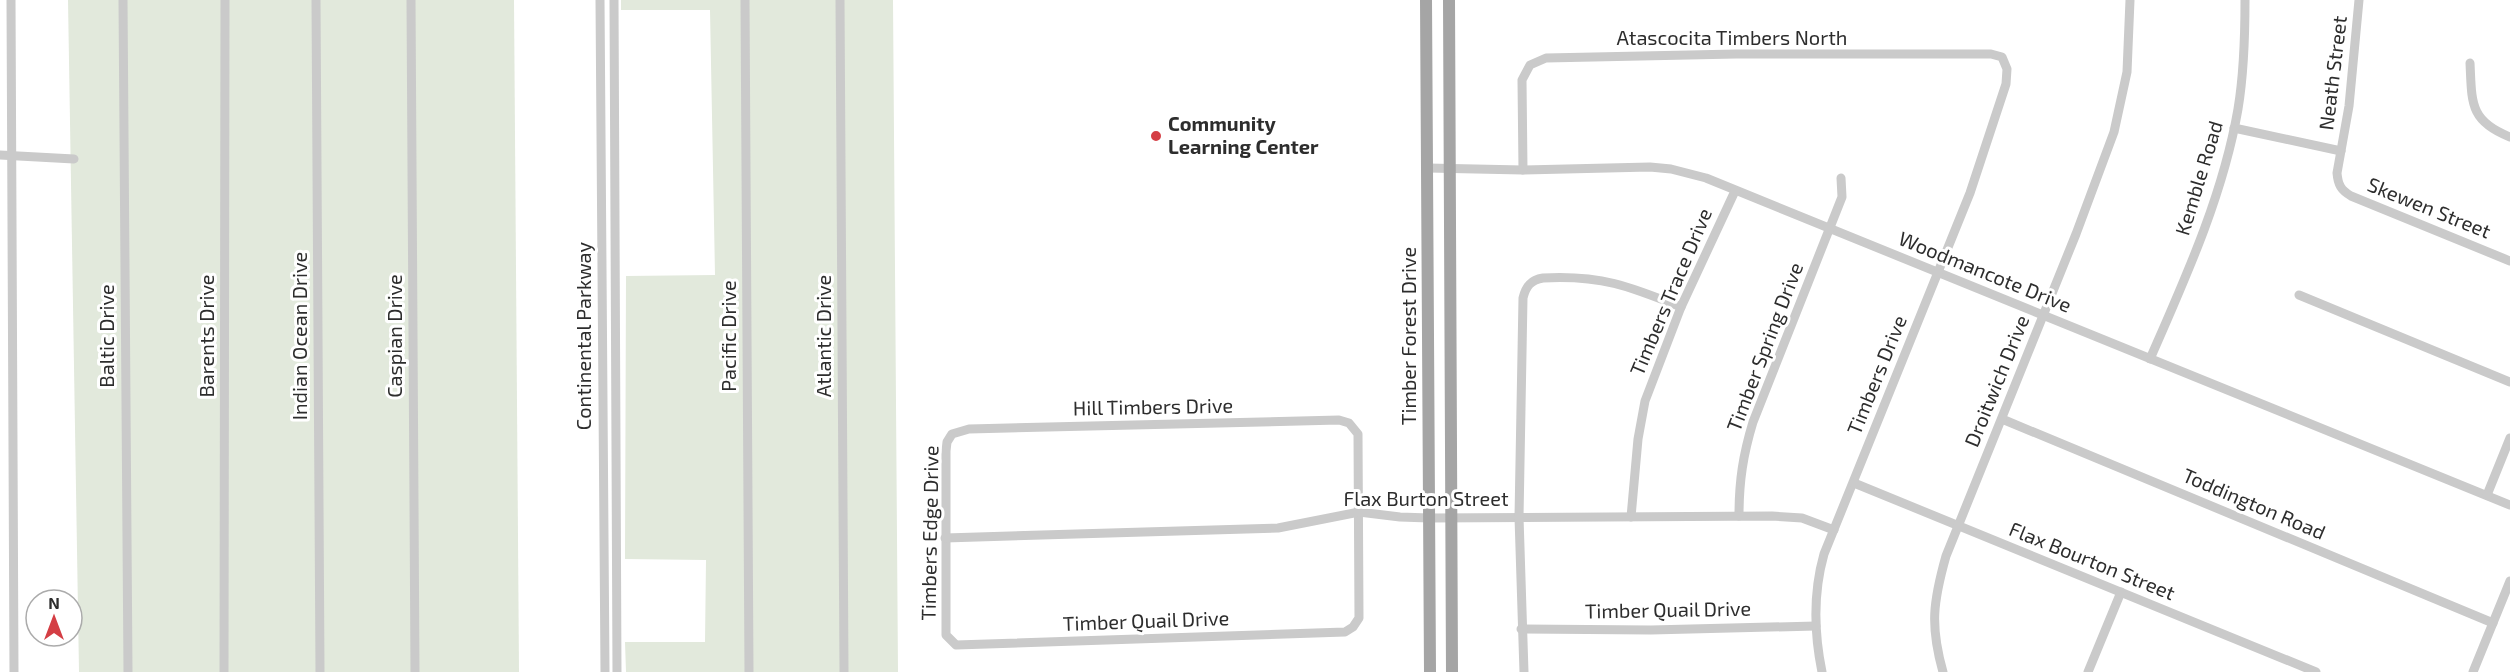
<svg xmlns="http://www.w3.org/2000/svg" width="2510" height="672" font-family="'Exo 2',sans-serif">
	<rect width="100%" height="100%" fill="#fff"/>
	<!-- green -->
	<g fill="#e2e9dc">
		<path d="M 68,0 L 514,0 L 519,672 L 79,672 Z"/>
		<path d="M 621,0 L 893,0 L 898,672 L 626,672 L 625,642 L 705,642 L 706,560 L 625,559 L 626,276 L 715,275 L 710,10 L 621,10 Z"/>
	</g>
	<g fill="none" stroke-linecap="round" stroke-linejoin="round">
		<!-- minor -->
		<g stroke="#cacaca" stroke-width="9">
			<path d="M 11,0 L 14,672"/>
			<path d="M 123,0 L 128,672"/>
			<path d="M 316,0 L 320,672"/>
			<path d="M 411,0 L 415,672"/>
			<path d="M 600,0 L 605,672"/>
			<path d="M 614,0 L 617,672"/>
			<path d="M 745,0 L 749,672"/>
			<path d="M 840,0 L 844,672"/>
			<path d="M 2359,0 L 2349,106 L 2337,173 C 2338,185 2341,190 2351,196 L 2510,261"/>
			<path d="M 2470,63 C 2472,102 2469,121 2510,137"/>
			<path d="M 2234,128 L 2341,151"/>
			<path d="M 0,155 L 74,159"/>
			<path d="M 1428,168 L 1523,170 L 1650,167 L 1671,169 L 1706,178 L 2510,505"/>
			<path d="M 1523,170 L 1522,80 L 1530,65 L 1546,58 L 1736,54 L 1991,54 L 2002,57 L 2007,69 L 2006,84 L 1970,193 L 1824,554 C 1813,593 1814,633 1822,672"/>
			<path d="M 2299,295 L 2510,382"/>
			<path d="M 2150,359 C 2185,279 2223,196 2238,109 C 2244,73 2245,37 2245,0"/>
			<path d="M 2002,419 L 2493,623"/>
			<path d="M 1339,420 L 1349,423 L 1358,434 L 1359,618 L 1353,627 L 1345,632 L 956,645 L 946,635 L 946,451 L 947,442 L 952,434 L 969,429 Z"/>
			<path d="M 1854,483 L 2316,672"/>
			<path d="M 2487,495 L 2510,438"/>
			<path d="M 1739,516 C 1739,481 1743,455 1753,422 L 1842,197 L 1841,178"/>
			<path d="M 1631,517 L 1638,439 L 1645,401 L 1681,307 L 1735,191"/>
			<path d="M 945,538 L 1278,528 L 1359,512 L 1400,517 L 1429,518 L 1772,516 L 1802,518 L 1834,530"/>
			<path d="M 1521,629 L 1651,630 L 1816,626"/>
			<path d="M 224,672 L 225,0"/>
			<path d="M 1524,672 L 1519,517 L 1523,298 C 1526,286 1531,280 1543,278 C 1601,275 1629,286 1681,307"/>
			<path d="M 1943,672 C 1930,626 1933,602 1946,556 L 2076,234 L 2114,132 L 2127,72 L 2130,0"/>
			<path d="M 2088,672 L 2121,592"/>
			<path d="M 2473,672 L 2510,581"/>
		</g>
		<!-- major -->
		<g stroke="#a5a5a5" stroke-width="12">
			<path d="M 1426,0 L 1430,672"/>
			<path d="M 1449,0 L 1452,672"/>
		</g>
	</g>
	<!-- markers -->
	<circle fill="#d43e44" stroke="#fff" stroke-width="2" cx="1156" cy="136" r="6"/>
	<g text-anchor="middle" stroke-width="6" stroke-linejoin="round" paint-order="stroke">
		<!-- street labels -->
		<g font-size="20" fill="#2d2d2d" stroke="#fff">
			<text x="1732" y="45">Atascocita Timbers North</text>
			<text transform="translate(2333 73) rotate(-83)" y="7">Neath Street</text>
			<text transform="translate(2199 178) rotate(-73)" y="7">Kemble Road</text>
			<text transform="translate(2429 208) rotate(22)" y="7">Skewen Street</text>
			<text transform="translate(1985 272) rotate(22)" y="7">Woodmancote Drive</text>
			<text transform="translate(1671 292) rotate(-67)" y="7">Timbers Trace Drive</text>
			<text transform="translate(107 336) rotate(-90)" y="7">Baltic Drive</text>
			<text transform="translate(207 336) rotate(-90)" y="7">Barents Drive</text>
			<text transform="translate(300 336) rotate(-90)" y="7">Indian Ocean Drive</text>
			<text transform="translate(395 336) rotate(-90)" y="7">Caspian Drive</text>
			<text transform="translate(584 336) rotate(-90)" y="7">Continental Parkway</text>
			<text transform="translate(729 336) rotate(-90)" y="7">Pacific Drive</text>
			<text transform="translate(824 336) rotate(-90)" y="7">Atlantic Drive</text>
			<text transform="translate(1409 336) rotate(-90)" y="7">Timber Forest Drive</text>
			<text transform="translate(1765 347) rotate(-69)" y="7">Timber Spring Drive</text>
			<text transform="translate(1877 375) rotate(-68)" y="7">Timbers Drive</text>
			<text transform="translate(1997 381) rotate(-68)" y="7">Droitwich Drive</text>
			<text transform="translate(1153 407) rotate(-1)" y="7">Hill Timbers Drive</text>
			<text x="1426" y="506">Flax Burton Street</text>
			<text transform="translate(2254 504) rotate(23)" y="7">Toddington Road</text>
			<text transform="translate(930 533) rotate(-89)" y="7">Timbers Edge Drive</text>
			<text transform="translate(2092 561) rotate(22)" y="7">Flax Bourton Street</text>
			<text transform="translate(1668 610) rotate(-1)" y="7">Timber Quail Drive</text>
			<text transform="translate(1146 621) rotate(-2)" y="7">Timber Quail Drive</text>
		</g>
		<!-- poi labels -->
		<g font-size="20" font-weight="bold" fill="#2d2d2d" stroke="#fff" text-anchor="start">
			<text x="1168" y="131">Community<tspan x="1168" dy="23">Learning Center</tspan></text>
		</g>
	</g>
	<!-- north arrow -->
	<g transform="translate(54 618)"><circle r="28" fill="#ffffff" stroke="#ababab" stroke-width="1.5"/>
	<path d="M0-4.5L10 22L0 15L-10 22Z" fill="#d43e44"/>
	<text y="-9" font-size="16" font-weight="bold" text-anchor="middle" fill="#2d2d2d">N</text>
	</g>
</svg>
